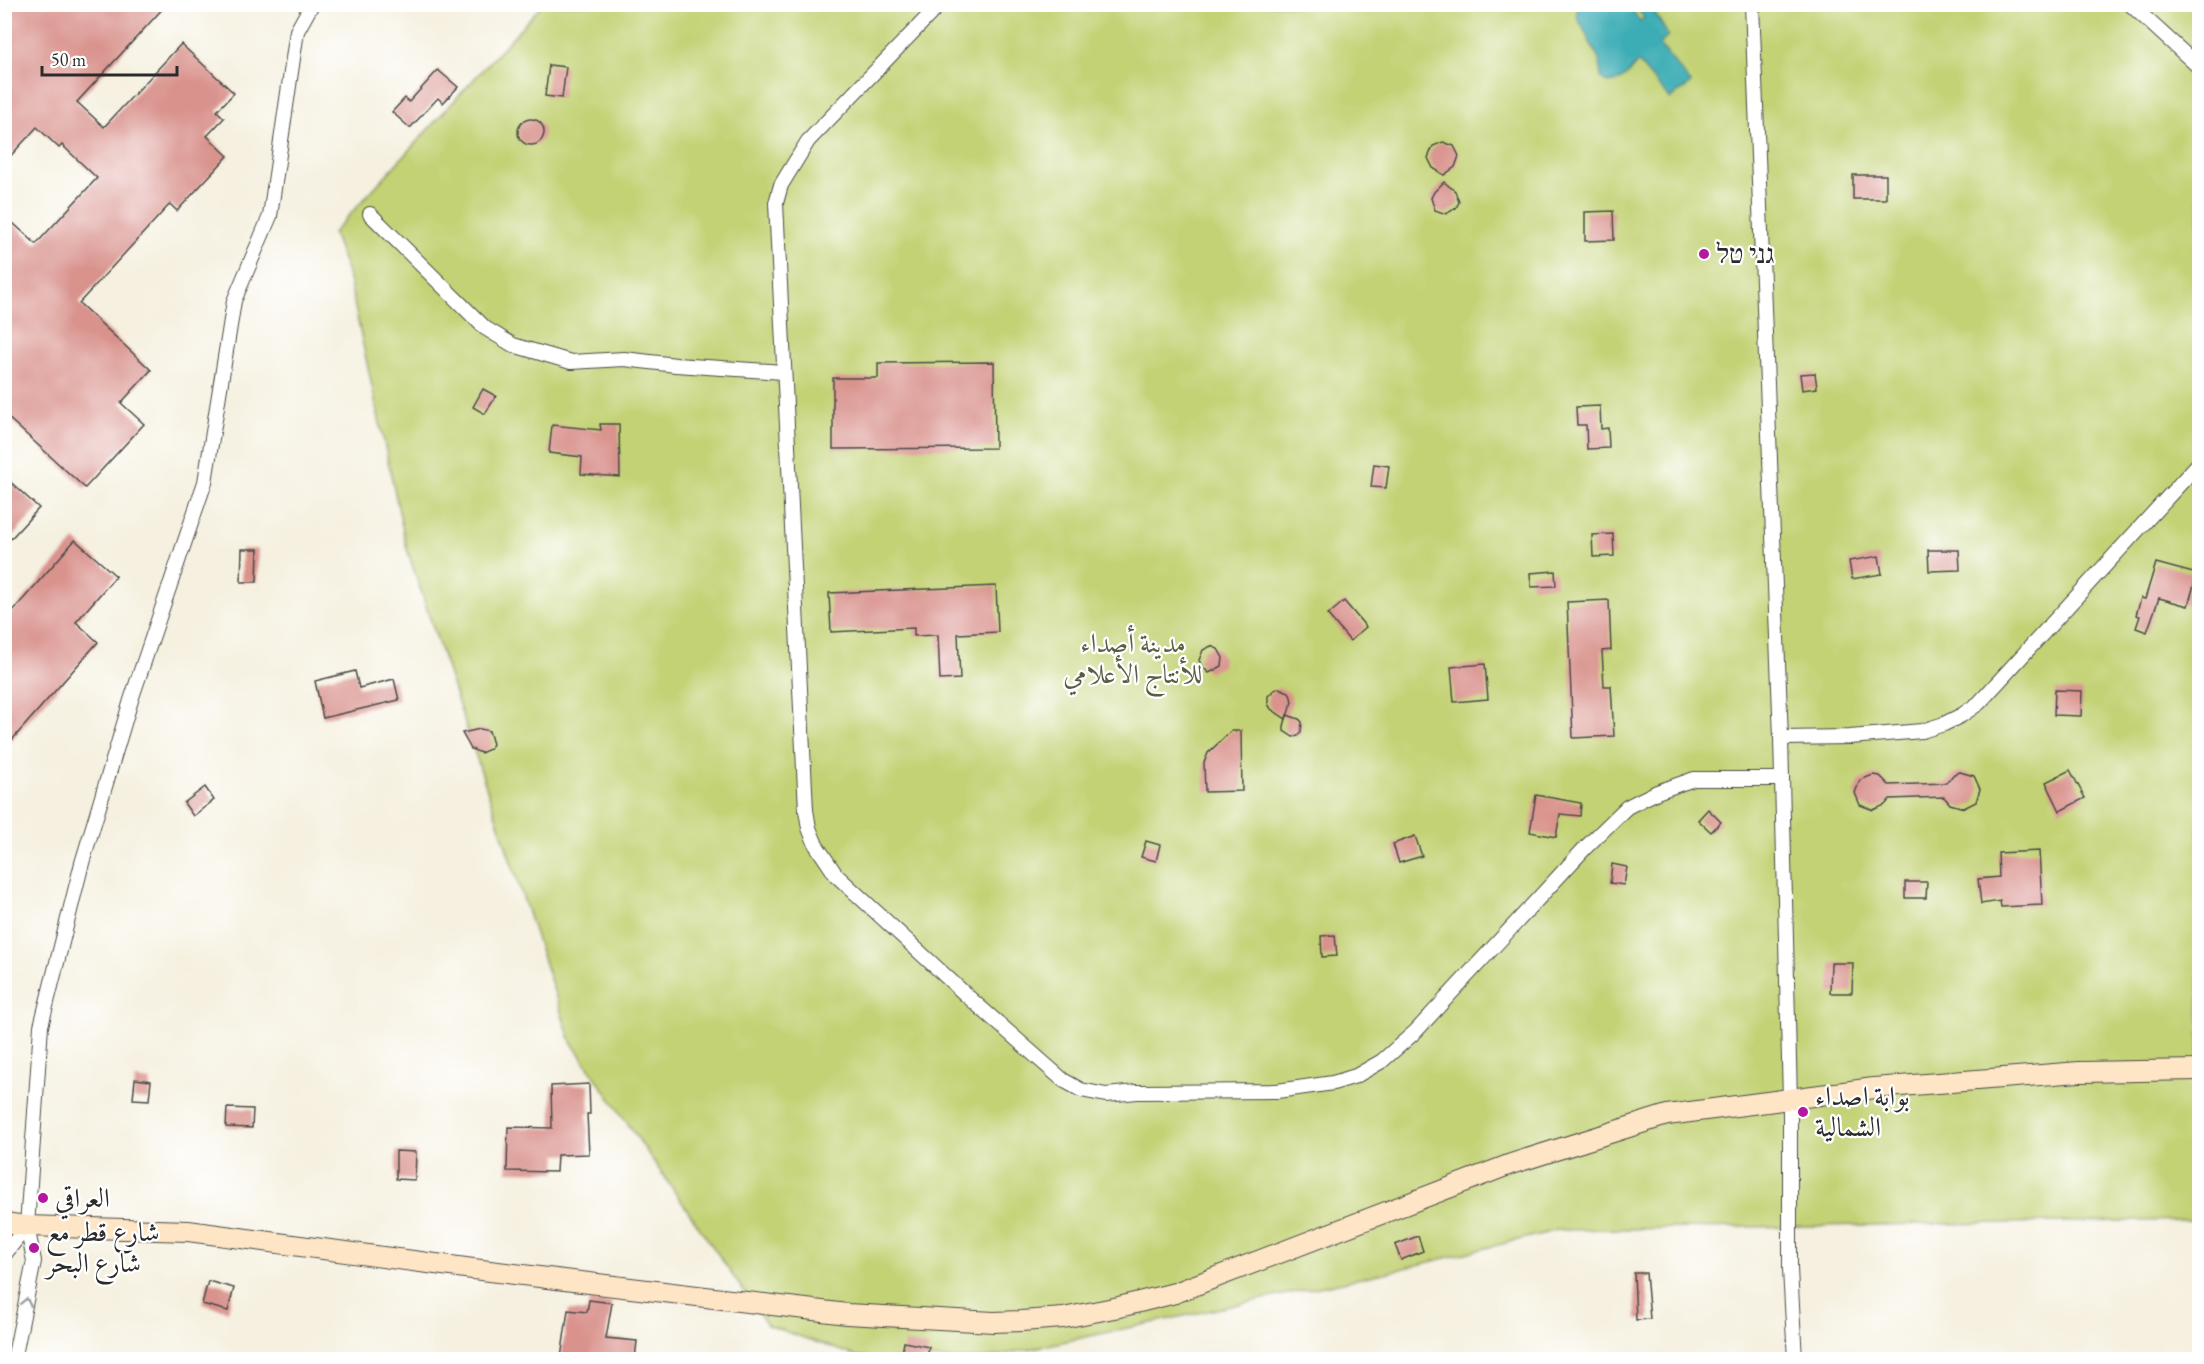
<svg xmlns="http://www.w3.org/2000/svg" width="2204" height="1364" font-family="'EB Garamond',Amiri,'Frank Ruhl Libre',serif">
	<rect width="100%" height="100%" fill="#fff"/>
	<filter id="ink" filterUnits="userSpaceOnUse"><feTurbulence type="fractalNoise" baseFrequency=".0167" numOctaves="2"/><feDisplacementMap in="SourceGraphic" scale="12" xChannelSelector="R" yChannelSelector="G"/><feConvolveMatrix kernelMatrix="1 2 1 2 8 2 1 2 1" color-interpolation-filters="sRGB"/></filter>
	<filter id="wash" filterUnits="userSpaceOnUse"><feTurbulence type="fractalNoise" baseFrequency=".008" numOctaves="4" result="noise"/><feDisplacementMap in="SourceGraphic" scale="24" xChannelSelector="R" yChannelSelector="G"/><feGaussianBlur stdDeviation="1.35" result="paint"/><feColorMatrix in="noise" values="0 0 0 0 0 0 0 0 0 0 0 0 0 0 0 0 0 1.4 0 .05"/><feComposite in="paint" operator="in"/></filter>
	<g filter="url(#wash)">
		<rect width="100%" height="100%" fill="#f5f0df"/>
		<!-- green -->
		<path fill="#c3d274" stroke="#777e50" stroke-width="1.5" d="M 542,5 L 2199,5 L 2199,1220 L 1558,1230 L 1389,1272 L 983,1359 L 879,1359 L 856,1356 L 767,1325 L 571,1042 L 407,549 L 347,270 L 333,233 Z"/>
		<!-- water -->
		<path fill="#3cadb5" stroke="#346c70" stroke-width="1.5" d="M 1577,5 L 1630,5 L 1640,22 L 1644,18 L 1635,5 L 1656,5 L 1656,15 L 1668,35 L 1660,45 L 1691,83 L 1670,99 L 1638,62 C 1629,73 1616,91 1601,78 L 1599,60 L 1577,16 Z"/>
		<g id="blocks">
			<!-- building -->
			<g fill="#d9928c">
				<path d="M 4,4 L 167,4 L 77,102 L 104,127 L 181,44 L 234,93 L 217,111 L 224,118 L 207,136 L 228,156 L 177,211 L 170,204 L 79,303 L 151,370 L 121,403 L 144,424 L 85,488 L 4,414 L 4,232 L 13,223 L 36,244 L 97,178 L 62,145 L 59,148 L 37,127 L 4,163 Z"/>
				<path d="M 549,65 L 566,67 L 562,98 L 545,96 Z"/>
				<path d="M 438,70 L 458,87 L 443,103 L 438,98 L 410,128 L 392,112 L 405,98 L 409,102 Z"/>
				<circle cx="531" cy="132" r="13"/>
				<path d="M 1443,142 L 1454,146 L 1459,156 L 1455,167 L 1444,175 L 1433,168 L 1428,158 L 1433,146 Z"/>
				<rect x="1853" y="175" width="33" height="24"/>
				<path d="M 1444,182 L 1455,191 L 1459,202 L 1456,208 L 1446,214 L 1435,210 L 1431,198 L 1434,192 Z"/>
				<path d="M 1613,211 L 1614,240 L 1585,241 L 1585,212 Z"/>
				<path d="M 994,362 L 995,448 L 833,449 L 833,378 L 878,378 L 878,363 Z"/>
				<path d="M 1815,373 L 1817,388 L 1802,390 L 1800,374 Z"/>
				<path d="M 483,389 L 496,396 L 485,414 L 473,407 Z"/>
				<path d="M 1600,406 L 1601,429 L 1608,428 L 1609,448 L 1587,449 L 1586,425 L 1577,425 L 1576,407 Z"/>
				<path d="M 600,424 L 619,424 L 620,477 L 581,474 L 582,457 L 549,453 L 552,425 L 601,430 Z"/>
				<path d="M 1374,464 L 1389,466 L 1386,488 L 1371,487 Z"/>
				<path d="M 4,476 L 39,508 L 4,546 Z"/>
				<path d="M 1613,534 L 1614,556 L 1593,557 L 1592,535 Z"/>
				<path d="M 75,540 L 116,576 L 76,622 L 98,642 L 4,749 L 4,621 Z"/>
				<path d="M 242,549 L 258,549 L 257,582 L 241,582 Z"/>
				<path d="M 1928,550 L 1959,550 L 1960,570 L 1929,571 Z"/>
				<path d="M 1879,556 L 1882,574 L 1852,579 L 1849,561 Z"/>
				<path d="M 2156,563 L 2197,574 L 2188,606 L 2159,598 L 2147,632 L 2136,628 L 2140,616 L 2136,615 L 2141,598 L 2145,599 Z"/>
				<path d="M 1555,571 L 1556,586 L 1531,587 L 1530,573 Z"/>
				<path d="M 996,586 L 998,632 L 958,634 L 960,679 L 940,680 L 938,635 L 914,636 L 914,628 L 831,632 L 829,593 Z"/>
				<path d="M 1609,600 L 1611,650 L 1602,651 L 1604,686 L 1611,686 L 1614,736 L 1573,738 L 1567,602 Z"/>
				<path d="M 1344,601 L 1366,627 L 1350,641 L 1328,615 Z"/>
				<path d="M 1211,646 L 1218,649 L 1223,658 L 1222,666 L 1209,673 L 1201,665 L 1199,660 L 1203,650 Z"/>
				<path d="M 1485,664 L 1488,699 L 1454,702 L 1451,667 Z"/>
				<path d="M 355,671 L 359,688 L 394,679 L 399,700 L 323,718 L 315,681 Z"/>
				<path d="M 1279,688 L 1289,692 L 1291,697 L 1292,702 L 1286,719 L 1271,709 L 1268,704 L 1268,696 L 1274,690 Z"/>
				<path d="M 2055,690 L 2082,691 L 2081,716 L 2054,715 Z"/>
				<path d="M 1287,715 L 1299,719 L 1302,722 L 1301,732 L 1298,736 L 1293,737 L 1284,731 L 1284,726 Z"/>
				<path d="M 480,729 L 489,731 L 493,744 L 490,749 L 481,753 L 471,749 L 462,733 Z"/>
				<path d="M 1231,731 L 1241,731 L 1242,791 L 1205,792 L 1204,763 L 1208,753 Z"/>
				<path d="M 2070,770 L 2085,798 L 2060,811 L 2046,782 Z"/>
				<path d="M 1960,772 L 1974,776 L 1980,789 L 1976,802 L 1964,808 L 1950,804 L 1944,797 L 1890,799 L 1885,805 L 1873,810 L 1860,805 L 1855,793 L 1860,780 L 1873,775 L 1880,776 L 1889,785 L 1946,783 L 1954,774 Z"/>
				<path d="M 205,787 L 214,800 L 193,816 L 184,803 Z"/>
				<path d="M 1536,795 L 1581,803 L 1580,816 L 1560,814 L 1556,837 L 1530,832 Z"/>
				<path d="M 1708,809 L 1721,822 L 1711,832 L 1698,820 Z"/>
				<path d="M 1415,836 L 1422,856 L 1399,863 L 1393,844 Z"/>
				<path d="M 1146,841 L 1160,845 L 1156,861 L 1141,857 Z"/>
				<path d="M 2039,851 L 2042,905 L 2001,907 L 2000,901 L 1981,904 L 1978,879 L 1999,877 L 1998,853 Z"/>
				<path d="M 1612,864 L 1627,867 L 1624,885 L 1610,883 Z"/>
				<path d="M 1905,882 L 1927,882 L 1926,898 L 1905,898 Z"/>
				<path d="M 1335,935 L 1337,956 L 1322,957 L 1321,936 Z"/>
				<path d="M 1831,963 L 1853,963 L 1852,993 L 1830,993 Z"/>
				<path d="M 135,1079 L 151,1081 L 149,1100 L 133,1099 Z"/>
				<path d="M 589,1084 L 590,1114 L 587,1114 L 589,1154 L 557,1155 L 556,1172 L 507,1171 L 508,1127 L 552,1128 L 551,1086 Z"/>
				<path d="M 227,1108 L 253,1109 L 252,1128 L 226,1127 Z"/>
				<path d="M 396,1151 L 416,1152 L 415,1180 L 396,1179 Z"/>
				<path d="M 1418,1236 L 1423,1251 L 1401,1260 L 1395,1245 Z"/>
				<path d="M 1634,1273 L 1646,1273 L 1650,1319 L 1636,1320 Z"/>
				<path d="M 208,1281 L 234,1288 L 228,1311 L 202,1304 Z"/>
				<path d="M 589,1300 L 612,1303 L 606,1338 L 637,1341 L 635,1359 L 561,1358 L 568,1310 L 587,1312 Z"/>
				<path d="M 904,1342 L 929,1347 L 927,1359 L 901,1359 Z"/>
			</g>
		</g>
	</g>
	<g filter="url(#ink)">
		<use href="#blocks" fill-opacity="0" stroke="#494946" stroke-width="1.5"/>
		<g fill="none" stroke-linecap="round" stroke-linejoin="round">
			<!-- street casing -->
			<g stroke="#494946" stroke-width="16">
				<g id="street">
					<path d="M 940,4 L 808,141 L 781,185 L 776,203 L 806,810 L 809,828 L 816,845 L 836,875 L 965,994 L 1063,1080 L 1081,1090 L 1106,1095 L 1137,1092 L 1277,1091 L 1333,1083 L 1356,1076 L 1382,1061 L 1416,1031 L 1585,848 L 1627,807 L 1657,792 L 1694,779 L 1782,779"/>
					<path d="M 1752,4 L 1781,738 L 1790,1100 L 1790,1269 L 1795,1360"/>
					<path d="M 2130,4 L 2200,68"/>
					<path d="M 370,214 L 485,328 L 513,345 L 571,362 L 624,359 L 676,365 L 784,372"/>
					<path d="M 1781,738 L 1850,737 L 1922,731 L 1944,724 L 1962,715 L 1979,703 L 2200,462"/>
					<path d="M 4,1255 L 27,1226"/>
					<path d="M 14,1360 L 34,1261 L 27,1226 L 41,1026 L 82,863 L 132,697 L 205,482 L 234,301 L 270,216 L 297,31 L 312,4"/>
				</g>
			</g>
			<!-- secondary casing -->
			<g stroke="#494946" stroke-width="22">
				<path id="secondary" d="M 4,1223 L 27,1226 L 188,1231 L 473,1269 L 847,1314 L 994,1322 L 1021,1321 L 1063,1318 L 1119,1307 L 1175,1293 L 1511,1164 L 1667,1115 L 1874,1088 L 2079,1072 L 2200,1070"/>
			</g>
			<!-- street -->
			<use href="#street" stroke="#fff" stroke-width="14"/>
			<!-- secondary -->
			<use href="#secondary" stroke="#fde5c5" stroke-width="20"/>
		</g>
		<!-- one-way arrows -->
		<defs><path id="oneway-chevron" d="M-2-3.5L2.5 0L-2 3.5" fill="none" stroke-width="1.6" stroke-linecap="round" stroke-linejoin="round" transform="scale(1.5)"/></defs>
		<use stroke="#a0a0a0" href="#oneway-chevron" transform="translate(26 1302) rotate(-79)"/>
	</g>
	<!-- markers -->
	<g fill="#b5179e" stroke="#fff" stroke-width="2">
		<circle cx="1704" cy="254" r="6"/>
		<circle cx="1803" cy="1112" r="6"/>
		<circle cx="43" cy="1198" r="6"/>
		<circle cx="34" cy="1248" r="6"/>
	</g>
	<g text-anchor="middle" stroke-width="4.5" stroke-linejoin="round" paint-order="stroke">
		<!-- poi labels -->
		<g font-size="27" fill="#2b2b2b" stroke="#fff" text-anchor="start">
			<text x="1716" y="263">גני טל</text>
			<text x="1815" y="1105">بوابة اصداء<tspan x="1815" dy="31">الشمالية</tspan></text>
			<text x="55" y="1207">العراقي</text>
			<text x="46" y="1241">شارع قطر مع<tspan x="46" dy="31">شارع البحر</tspan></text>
		</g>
		<!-- park labels -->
		<g font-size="27" fill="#595d41" stroke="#fff">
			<text x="1133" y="652">مدينة أصداء<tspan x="1133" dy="31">للأنتاج الأعلامي</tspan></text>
		</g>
	</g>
	<!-- margin -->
	<rect width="2204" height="1364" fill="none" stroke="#fff" stroke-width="24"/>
	<!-- scale -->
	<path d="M42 66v9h135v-9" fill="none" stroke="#2b2b2b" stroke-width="3"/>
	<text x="51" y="66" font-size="18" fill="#2b2b2b" stroke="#ffffff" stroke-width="4.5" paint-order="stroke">50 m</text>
</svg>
